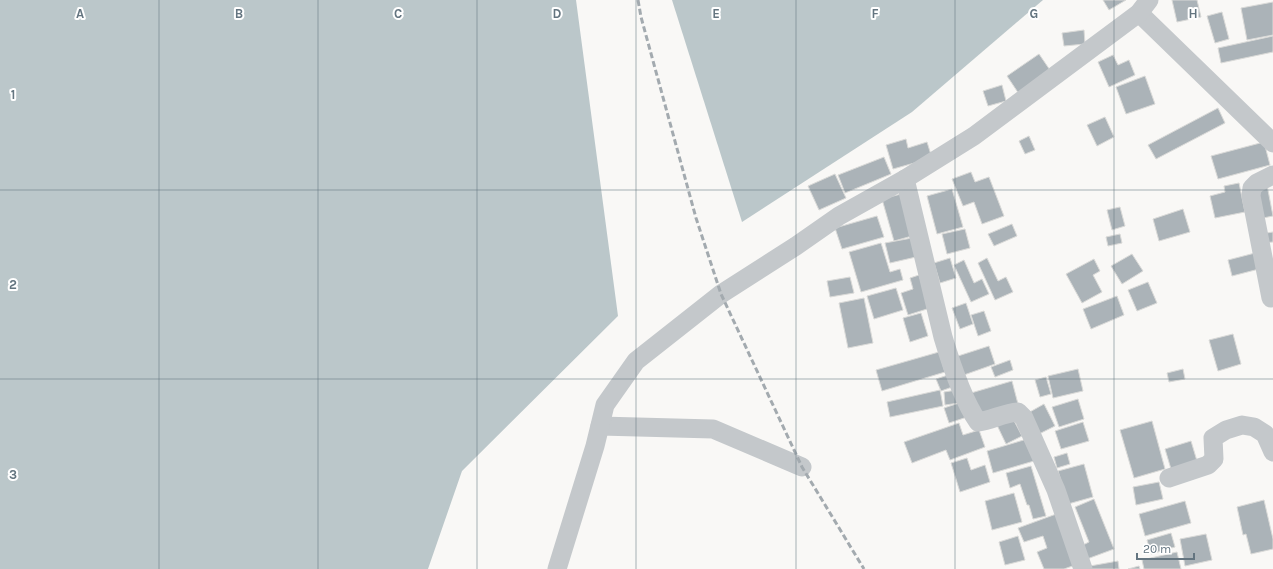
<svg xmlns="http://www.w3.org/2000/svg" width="1273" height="569" font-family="Karla,sans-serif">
	<rect width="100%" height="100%" fill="#f9f8f6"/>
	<!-- water -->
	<g fill="#bbc7ca">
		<path d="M 0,0 L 576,0 L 618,316 L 462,471 L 428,569 L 0,569 Z"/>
		<path d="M 672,0 L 1043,0 L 912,112 L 742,222 Z"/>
	</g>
	<!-- building -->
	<g fill="#abb3b8" stroke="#dadad8">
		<path d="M 1103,0 L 1126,0 L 1109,10 Z"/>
		<path d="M 1172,0 L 1197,0 L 1201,17 L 1177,22 Z"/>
		<path d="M 1273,2 L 1273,35 L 1247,40 L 1241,8 Z"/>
		<path d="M 1222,12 L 1229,39 L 1215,43 L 1207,16 Z"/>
		<path d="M 1084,30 L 1085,44 L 1064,46 L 1062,33 Z"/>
		<path d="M 1273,36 L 1273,52 L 1221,63 L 1218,48 Z"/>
		<path d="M 1039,54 L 1052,73 L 1019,94 L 1007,76 Z"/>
		<path d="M 1113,55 L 1118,65 L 1129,60 L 1135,75 L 1109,87 L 1098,62 Z"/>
		<path d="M 1145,76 L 1155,104 L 1126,114 L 1116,87 Z"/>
		<path d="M 1002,85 L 1006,101 L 988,106 L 983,91 Z"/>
		<path d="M 1218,108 L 1225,123 L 1156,159 L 1148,145 Z"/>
		<path d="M 1105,117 L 1114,137 L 1097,146 L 1087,125 Z"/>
		<path d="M 1029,136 L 1035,150 L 1025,154 L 1019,141 Z"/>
		<path d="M 906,139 L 908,148 L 927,142 L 932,158 L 893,169 L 886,145 Z"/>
		<path d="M 1264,142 L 1270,165 L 1218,179 L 1211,156 Z"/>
		<path d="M 884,157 L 891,174 L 845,193 L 838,175 Z"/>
		<path d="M 971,172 L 975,182 L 989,177 L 1004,216 L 982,224 L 974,202 L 963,206 L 952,179 Z"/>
		<path d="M 835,174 L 846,198 L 819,210 L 808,186 Z"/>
		<path d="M 1239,183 L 1245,212 L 1215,218 L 1210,196 L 1225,192 L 1224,186 Z"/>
		<path d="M 1267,185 L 1273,216 L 1263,218 L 1256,187 Z"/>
		<path d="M 952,189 L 963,227 L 937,234 L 927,196 Z"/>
		<path d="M 901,194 L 912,236 L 894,241 L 882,199 Z"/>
		<path d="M 1120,207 L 1125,226 L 1112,230 L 1107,210 Z"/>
		<path d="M 1183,209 L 1190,232 L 1159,241 L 1153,219 Z"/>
		<path d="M 877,216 L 884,237 L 842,249 L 835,228 Z"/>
		<path d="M 1012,224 L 1017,236 L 994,246 L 988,234 Z"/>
		<path d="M 965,229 L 970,248 L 947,254 L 942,234 Z"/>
		<path d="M 1273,232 L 1273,242 L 1262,243 L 1260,234 Z"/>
		<path d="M 1120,234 L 1122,243 L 1108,246 L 1106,237 Z"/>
		<path d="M 912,238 L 916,257 L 890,263 L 885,243 Z"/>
		<path d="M 881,243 L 890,272 L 900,269 L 903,280 L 861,292 L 849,252 Z"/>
		<path d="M 1255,253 L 1259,269 L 1232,276 L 1228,260 Z"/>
		<path d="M 1132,254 L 1143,271 L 1122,284 L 1111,266 Z"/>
		<path d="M 950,258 L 956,278 L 940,283 L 934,263 Z"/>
		<path d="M 987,258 L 998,281 L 1006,277 L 1013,292 L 995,300 L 978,263 Z"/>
		<path d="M 1094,259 L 1100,271 L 1093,275 L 1102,292 L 1082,303 L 1066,274 Z"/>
		<path d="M 964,260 L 974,283 L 982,279 L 989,294 L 971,302 L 954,265 Z"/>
		<path d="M 919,275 L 930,308 L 908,315 L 901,293 L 913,289 L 910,278 Z"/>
		<path d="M 850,277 L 854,293 L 830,297 L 827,281 Z"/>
		<path d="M 1148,282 L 1157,303 L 1137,311 L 1128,290 Z"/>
		<path d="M 896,288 L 903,310 L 874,319 L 867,296 Z"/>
		<path d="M 1117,296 L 1124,315 L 1091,329 L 1083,309 Z"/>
		<path d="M 864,298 L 873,343 L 848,348 L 839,303 Z"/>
		<path d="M 966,303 L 973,324 L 960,329 L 952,308 Z"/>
		<path d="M 984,311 L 991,331 L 978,336 L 971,315 Z"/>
		<path d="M 921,313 L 928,336 L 910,342 L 903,318 Z"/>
		<path d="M 1233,334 L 1241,364 L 1218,371 L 1209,340 Z"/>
		<path d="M 989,346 L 995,364 L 961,376 L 955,357 Z"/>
		<path d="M 939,352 L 945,372 L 882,391 L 876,370 Z"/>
		<path d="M 1010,360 L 1013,370 L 995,377 L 991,367 Z"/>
		<path d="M 1078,369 L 1083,391 L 1053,398 L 1048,376 Z"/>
		<path d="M 1183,369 L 1185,379 L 1169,382 L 1167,373 Z"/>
		<path d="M 951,374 L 955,386 L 941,391 L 936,379 Z"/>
		<path d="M 1046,377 L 1051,394 L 1040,397 L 1035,380 Z"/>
		<path d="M 1012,381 L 1018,404 L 978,416 L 971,393 Z"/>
		<path d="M 940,390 L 943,406 L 890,417 L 887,402 Z"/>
		<path d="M 957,390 L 959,403 L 945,405 L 944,392 Z"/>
		<path d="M 1078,399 L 1084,419 L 1059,427 L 1052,407 Z"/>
		<path d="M 962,402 L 967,417 L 949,423 L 944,408 Z"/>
		<path d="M 1044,404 L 1055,426 L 1039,434 L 1028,413 Z"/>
		<path d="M 1011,415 L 1022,436 L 1006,444 L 996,423 Z"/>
		<path d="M 1152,421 L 1165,469 L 1134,478 L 1120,430 Z"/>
		<path d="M 1083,422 L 1089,441 L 1061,449 L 1055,431 Z"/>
		<path d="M 959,423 L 963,435 L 979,430 L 985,447 L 950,460 L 946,450 L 912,463 L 904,442 Z"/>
		<path d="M 1027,439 L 1034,461 L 993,473 L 987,451 Z"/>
		<path d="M 1191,441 L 1197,461 L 1171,469 L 1165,449 Z"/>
		<path d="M 1067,453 L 1070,464 L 1057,468 L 1054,457 Z"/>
		<path d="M 967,458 L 971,470 L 985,465 L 990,482 L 960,492 L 951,463 Z"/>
		<path d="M 1084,464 L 1093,497 L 1068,504 L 1058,471 Z"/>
		<path d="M 1031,466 L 1046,516 L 1033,519 L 1029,505 L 1027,505 L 1020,484 L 1010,488 L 1006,473 Z"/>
		<path d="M 1159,482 L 1163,499 L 1136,505 L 1133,487 Z"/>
		<path d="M 1014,493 L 1022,522 L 992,530 L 985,501 Z"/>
		<path d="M 1094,499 L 1114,549 L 1087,559 L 1079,547 L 1089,542 L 1075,507 Z"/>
		<path d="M 1264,500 L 1273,539 L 1273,549 L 1251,554 L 1246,534 L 1243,535 L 1237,507 Z"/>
		<path d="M 1185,501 L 1191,523 L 1145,536 L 1139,514 Z"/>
		<path d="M 1059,513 L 1078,564 L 1064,569 L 1044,569 L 1037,552 L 1047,548 L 1043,536 L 1024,542 L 1018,528 Z"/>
		<path d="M 1171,533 L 1175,547 L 1151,554 L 1147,540 Z"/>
		<path d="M 1206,534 L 1212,560 L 1185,566 L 1180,539 Z"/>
		<path d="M 1018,536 L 1025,560 L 1005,565 L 999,542 Z"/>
		<path d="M 1177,552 L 1181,569 L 1144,569 L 1142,560 Z"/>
		<path d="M 1118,561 L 1119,569 L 1091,569 L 1090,566 Z"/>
		<path d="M 1139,566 L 1140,569 L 1128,569 Z"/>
	</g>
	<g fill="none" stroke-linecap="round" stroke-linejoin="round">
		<!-- minor -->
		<g stroke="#c4c8cb" stroke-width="19">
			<path d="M 1139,13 L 1273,143"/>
			<path d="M 905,179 L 943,337 C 951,364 963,400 978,422 C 992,420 1004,413 1018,412 L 1024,418 L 1056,490 L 1083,569"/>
			<path d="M 1271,298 L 1251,196 L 1252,188 L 1257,183 L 1273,175"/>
			<path d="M 600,426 L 713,429 L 802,467"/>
			<path d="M 1169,478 L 1208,465 L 1214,459 L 1213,438 L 1226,430 L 1242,425 L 1254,427 L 1265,434 L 1273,452"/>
			<path d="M 557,569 L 595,446 L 605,405 L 636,361 L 721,294 L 796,246 L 839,216 L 905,179 L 974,136 L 1139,13 L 1149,0"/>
		</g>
		<!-- rail -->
		<path stroke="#a3aaaf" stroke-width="3" stroke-dasharray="6 3" stroke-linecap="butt" d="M 638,0 L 641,17 L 696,218 L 721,294 L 802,467 L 864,569"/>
	</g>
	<!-- grid -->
	<path fill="none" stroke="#647580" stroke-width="1" stroke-opacity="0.55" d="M 159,0 L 159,569M 318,0 L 318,569M 477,0 L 477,569M 636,0 L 636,569M 796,0 L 796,569M 955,0 L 955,569M 1114,0 L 1114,569M 0,190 L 1273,190M 0,379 L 1273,379"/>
	<g font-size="13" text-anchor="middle" font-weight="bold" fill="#647580" stroke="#fff" stroke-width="4" stroke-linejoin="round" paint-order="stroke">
		<text x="80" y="18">A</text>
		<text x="239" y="18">B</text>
		<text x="398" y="18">C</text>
		<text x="557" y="18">D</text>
		<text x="716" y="18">E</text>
		<text x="875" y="18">F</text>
		<text x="1034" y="18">G</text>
		<text x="1193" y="18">H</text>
		<text x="13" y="99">1</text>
		<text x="13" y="289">2</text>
		<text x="13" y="479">3</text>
	</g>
	<!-- scale -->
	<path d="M1137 553v6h57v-6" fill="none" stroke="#647580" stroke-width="2"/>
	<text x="1143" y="553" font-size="12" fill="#647580" stroke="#ffffff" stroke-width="3" paint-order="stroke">20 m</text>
</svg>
